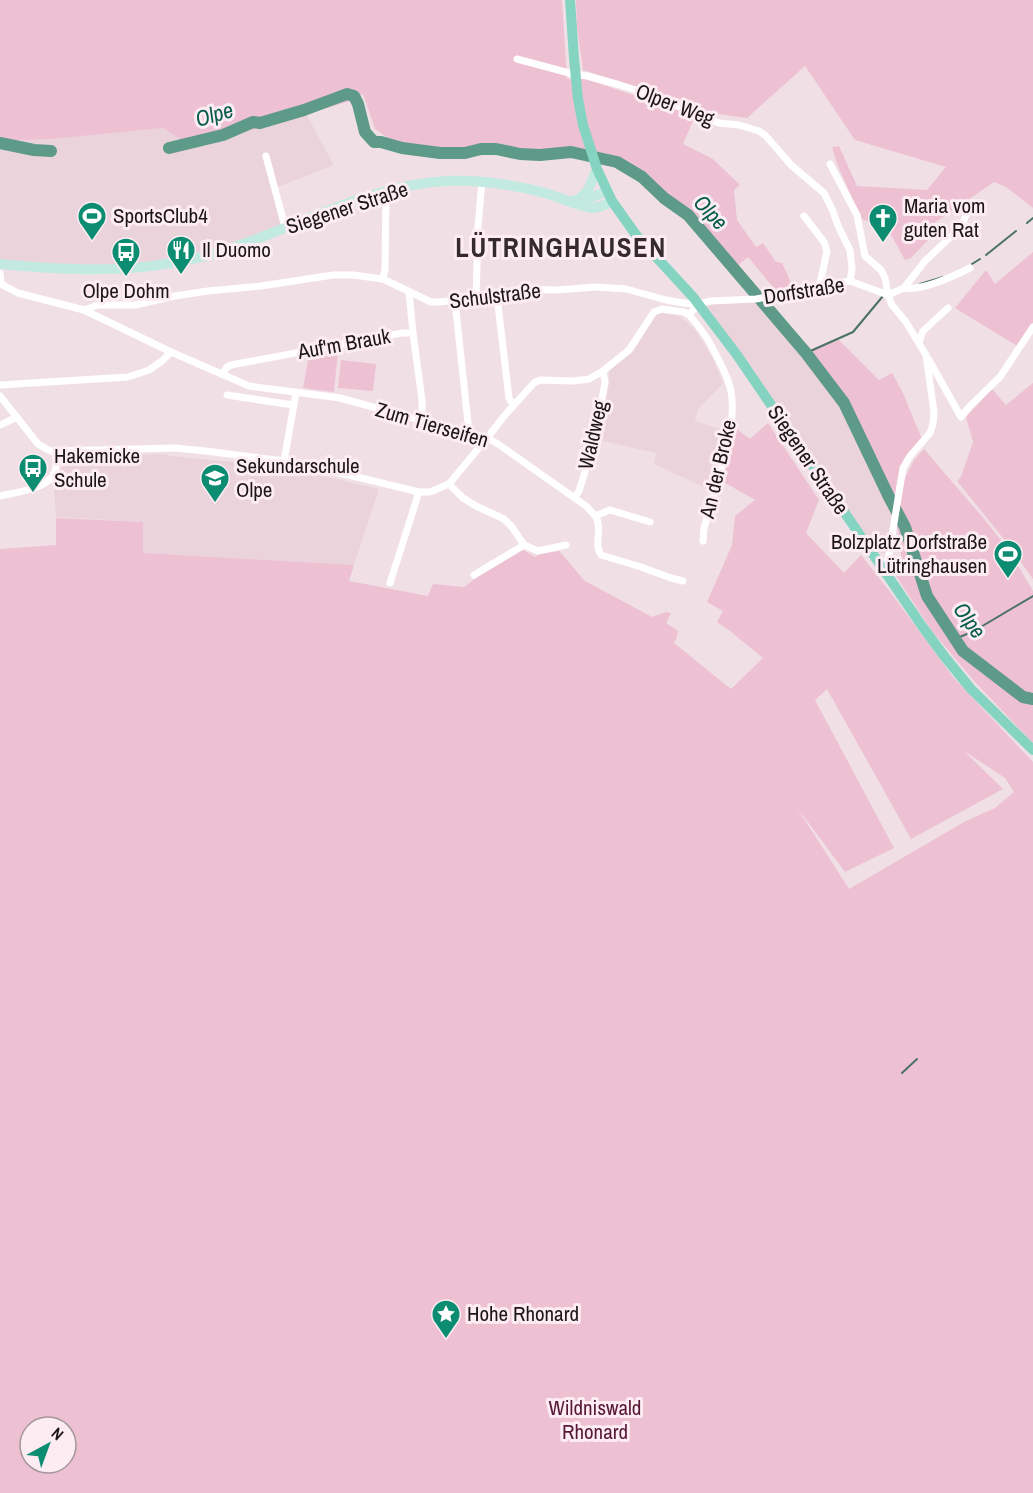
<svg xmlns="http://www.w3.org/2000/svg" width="1033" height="1493" font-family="'Archivo Narrow',sans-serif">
	<rect width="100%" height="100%" fill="#f0e0e6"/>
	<!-- built -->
	<g fill="#ebd3dc">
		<path d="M 306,114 L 334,165 L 275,188 L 285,227 L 162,265 L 0,264 L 0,141 L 52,139 L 163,128 L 193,147 Z"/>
		<path d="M 716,302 L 759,302 L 804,355 L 838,404 L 892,509 L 888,553 L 877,552 L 706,308 L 710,304 Z"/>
		<path d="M 660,313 L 679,316 L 695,330 L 712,357 L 723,383 L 698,409 L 695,421 L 727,431 L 710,490 L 654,464 L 656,453 L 598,440 L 609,384 L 609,373 L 613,367 L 634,351 L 654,317 Z"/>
		<path d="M 164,454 L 170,456 L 284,467 L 379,489 L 354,565 L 142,553 L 143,522 L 56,517 L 54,488 L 65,458 Z"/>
	</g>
	<!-- green -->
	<g fill="#edc0d2" fill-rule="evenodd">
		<path d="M 0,0 L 562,0 L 567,79 L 586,79 L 695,116 L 683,144 L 713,159 L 740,185 L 734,190 L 737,220 L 756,247 L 763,243 L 776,262 L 782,263 L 793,287 L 777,292 L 748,257 L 736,267 L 687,209 L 666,197 L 645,175 L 618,160 L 572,150 L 524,152 L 485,146 L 467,150 L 444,150 L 391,140 L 375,129 L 363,94 L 351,101 L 192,147 L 163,128 L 52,139 L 0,141 Z"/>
		<path d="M 576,0 L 1033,0 L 1033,208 L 1006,187 L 994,182 L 930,226 L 927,233 L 928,240 L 911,258 L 905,260 L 890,233 L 861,218 L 837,164 L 832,147 L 839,146 L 857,186 L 927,190 L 946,167 L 855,140 L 805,66 L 747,118 L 697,111 L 641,88 L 583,70 L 577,28 Z"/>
		<path d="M 1033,252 L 1033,327 L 1019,347 L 955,308 L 986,270 L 995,284 Z"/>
		<path d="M 837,338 L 879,380 L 892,373 L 902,391 L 922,439 L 908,455 L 897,481 L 894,502 L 846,403 L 820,368 L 807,353 L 812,349 Z"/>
		<path d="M 338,350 L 334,392 L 303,388 L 309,355 Z"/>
		<path d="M 341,360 L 376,364 L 373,391 L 338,388 Z"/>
		<path d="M 1033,383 L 1033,579 L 1007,543 L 957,481 L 961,477 L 973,442 L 966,417 L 992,389 L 1006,405 Z"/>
		<path d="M 768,423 L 819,500 L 806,533 L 844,573 L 861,555 L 891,593 L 953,677 L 1033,762 L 1033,1493 L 0,1493 L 0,549 L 56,545 L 56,518 L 143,522 L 143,553 L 354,565 L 349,581 L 428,596 L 433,584 L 464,587 L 479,576 L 523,550 L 535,557 L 540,554 L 559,551 L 585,581 L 652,617 L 666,612 L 671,613 L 666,623 L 678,631 L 677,637 L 674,643 L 731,689 L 763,658 L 730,631 L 717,622 L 723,611 L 707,602 L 732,545 L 735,516 L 755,500 L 720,480 L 735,428 L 750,439 ZM 827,689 L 911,839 L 1003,789 L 964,751 L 1005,778 L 1014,792 L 995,808 L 964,822 L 849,889 L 796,806 L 845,872 L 894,848 L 815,700 ZM 30,1427 L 66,1427 L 66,1463 L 30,1463 Z"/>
		<path d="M 924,449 L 985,520 L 1010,552 L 1033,591 L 1033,743 L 974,681 L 932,631 L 894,573 L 903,569 L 897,527 L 903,482 L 914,460 Z"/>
	</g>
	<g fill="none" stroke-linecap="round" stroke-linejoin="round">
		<!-- stream -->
		<g stroke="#4a7266" stroke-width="2">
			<path d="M 1027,223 L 1033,218"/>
			<path d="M 986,255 L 1016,231"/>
			<path d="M 972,264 L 980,259"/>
			<path d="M 920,284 L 943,277"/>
			<path d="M 806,353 L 853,332 L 883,296"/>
			<path d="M 955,639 L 974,631 L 1033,596"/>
			<path d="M 902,1073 L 917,1059"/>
		</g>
		<!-- river -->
		<g stroke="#5d9a88" stroke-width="12">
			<path d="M 0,143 L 34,150 L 51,151"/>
			<path d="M 169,148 L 223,135 L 253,122 L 260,123 L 304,110 L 347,94 L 354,96 L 358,104 L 365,132 L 374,142 L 381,142 L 402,148 L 440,153 L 465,153 L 481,149 L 496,149 L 520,154 L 540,155 L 571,152 L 617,162 L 642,177 L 664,198 L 688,215 L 806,353 L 844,403 L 889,497 L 905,527 L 927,596 L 963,651 L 1023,697 L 1033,699"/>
		</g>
		<!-- street -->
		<g stroke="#fff" stroke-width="7">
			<path d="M 517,59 L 573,74 L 587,76 L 620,85 L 648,94 L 719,123 L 739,125 L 759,131 L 766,136 L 791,165 L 824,193 L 832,209 L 839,228 L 850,250 L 852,269 L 850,281"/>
			<path d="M 266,156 L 285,227"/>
			<path d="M 830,164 L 857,215 L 865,256 L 881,270 L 885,278 L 888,295 L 892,305 L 906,322 L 926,355 L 934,412 L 933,424 L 930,433 L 910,456 L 903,468 L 888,560 L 881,567"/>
			<path d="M 804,216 L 824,242 L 827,251 L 819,288"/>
			<path d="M 0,273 L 1,284 L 18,293 L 84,310 L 171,352 L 249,386 L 340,398 L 487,438 L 498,444 L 586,506 C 589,509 593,513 596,517 C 603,530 593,543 601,555 L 641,567 L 671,578 L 683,581"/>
			<path d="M 383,279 L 385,269 L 386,192"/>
			<path d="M 904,288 C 921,291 954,276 970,268"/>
			<path d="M 409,292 L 413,333"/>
			<path d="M 888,295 L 904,288 L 925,261 L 961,227 L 966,215 L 977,203"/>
			<path d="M 497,296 L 509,398 L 513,405"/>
			<path d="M 476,299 L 478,227 L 482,181"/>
			<path d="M 455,301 L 468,423 L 466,433"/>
			<path d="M 698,304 L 689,315 C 699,326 709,340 715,353 C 721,364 727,376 730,387 C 740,424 715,490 704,528 L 703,541"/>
			<path d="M 84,310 L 98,305 L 135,305 L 175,296 L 208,291 L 261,286 L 333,275 L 353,275 L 383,279 L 431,302 L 438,302 L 497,296 L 520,289 L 557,290 L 596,287 L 626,289 L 666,300 L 683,303 L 698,304 L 711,301 L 756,299 L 850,281 L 888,295"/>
			<path d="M 919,342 L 923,331 L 948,308"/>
			<path d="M 929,360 L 961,417 L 970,406 L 1000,377 L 1033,327"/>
			<path d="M 222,374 L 227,367 L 231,365 L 402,333 L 413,333 L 422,400 L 422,421"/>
			<path d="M 0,385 L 128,377 L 149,370 L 162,361 L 171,352"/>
			<path d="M 227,395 L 293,405"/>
			<path d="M 0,396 L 38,444 L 50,451 L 174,448 L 206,451 L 284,461 L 357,477 L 419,492 L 430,492 L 449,484 L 487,438 L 505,415 L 534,383 L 540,380 L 574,381 L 589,379 L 603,371 L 629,350 L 654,312 L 662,309 L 684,312 L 689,315"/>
			<path d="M 0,425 L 17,417"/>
			<path d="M 284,461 L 296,393"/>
			<path d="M 449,484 L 463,498 L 476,506 L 504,519 L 512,527 L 524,545 L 538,551 L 566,545"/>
			<path d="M 0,496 C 17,492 50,489 55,471 C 57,465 56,457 56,451"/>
			<path d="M 575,497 L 579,491 L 595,440 L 605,382 L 603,371"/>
			<path d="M 595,516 L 610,510 L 650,522"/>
			<path d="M 474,575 L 524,545"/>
			<path d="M 390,583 L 419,492"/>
		</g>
		<!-- secondary -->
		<g stroke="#c2eae0" stroke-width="10">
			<path d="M 579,199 L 588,190 L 597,169"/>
			<path d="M 572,201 L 595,196 L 607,191"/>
			<path d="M 0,264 C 81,272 151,274 229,249 C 301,225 370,185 446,181 C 480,180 512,184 545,193 C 561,198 576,205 592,208 L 600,207 L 612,201"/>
		</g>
		<!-- primary -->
		<path stroke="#85d4c1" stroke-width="10" d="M 570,0 L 574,58 L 578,99 L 583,125 L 597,169 L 612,201 L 636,235 L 693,297 L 737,355 L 922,626 L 944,656 L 971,689 L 1033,750"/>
	</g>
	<!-- icons -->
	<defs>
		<g id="stadium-pin" transform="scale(1.5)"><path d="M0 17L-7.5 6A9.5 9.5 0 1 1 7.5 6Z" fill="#0c8d72" stroke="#fdedf3"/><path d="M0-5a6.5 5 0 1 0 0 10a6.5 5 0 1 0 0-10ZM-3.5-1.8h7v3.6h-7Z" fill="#fff"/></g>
		<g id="church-pin" transform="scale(1.5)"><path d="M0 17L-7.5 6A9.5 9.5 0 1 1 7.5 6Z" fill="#0c8d72" stroke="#fdedf3"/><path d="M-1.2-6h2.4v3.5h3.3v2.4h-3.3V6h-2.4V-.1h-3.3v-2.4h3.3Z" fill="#fff"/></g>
		<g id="restaurant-pin" transform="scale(1.5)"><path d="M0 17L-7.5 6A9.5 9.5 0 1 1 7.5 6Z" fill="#0c8d72" stroke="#fdedf3"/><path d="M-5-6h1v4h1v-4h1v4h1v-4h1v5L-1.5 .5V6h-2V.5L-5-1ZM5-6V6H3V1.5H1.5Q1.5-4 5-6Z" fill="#fff"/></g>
		<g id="bus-pin" transform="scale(1.5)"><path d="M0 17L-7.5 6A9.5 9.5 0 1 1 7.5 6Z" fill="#0c8d72" stroke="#fdedf3"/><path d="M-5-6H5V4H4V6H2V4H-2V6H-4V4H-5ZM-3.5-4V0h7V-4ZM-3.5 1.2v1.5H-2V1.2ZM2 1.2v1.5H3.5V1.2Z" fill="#fff"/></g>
		<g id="school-pin" transform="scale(1.5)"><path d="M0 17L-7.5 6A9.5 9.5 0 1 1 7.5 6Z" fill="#0c8d72" stroke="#fdedf3"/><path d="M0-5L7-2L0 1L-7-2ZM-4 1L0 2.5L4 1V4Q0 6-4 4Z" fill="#fff"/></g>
		<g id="sight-pin" transform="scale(1.5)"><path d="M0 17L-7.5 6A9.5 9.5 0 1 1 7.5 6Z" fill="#0c8d72" stroke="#fdedf3"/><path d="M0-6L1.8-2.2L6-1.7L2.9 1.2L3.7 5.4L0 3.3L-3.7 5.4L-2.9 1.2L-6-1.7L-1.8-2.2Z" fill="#fff"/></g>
	</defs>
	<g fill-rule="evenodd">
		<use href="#stadium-pin" x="92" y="216"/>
		<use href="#church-pin" x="883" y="218"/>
		<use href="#restaurant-pin" x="181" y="250"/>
		<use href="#bus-pin" x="126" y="252"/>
		<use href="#bus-pin" x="33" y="468"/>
		<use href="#school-pin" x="215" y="478"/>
		<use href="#stadium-pin" x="1008" y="554"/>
		<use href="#sight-pin" x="446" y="1314"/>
	</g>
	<g text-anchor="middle" stroke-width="6" stroke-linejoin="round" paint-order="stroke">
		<!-- street labels -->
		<g font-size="21" fill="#1c1618" stroke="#fdedf3">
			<text transform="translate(675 105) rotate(21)" y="7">Olper Weg</text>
			<text transform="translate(347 208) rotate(-18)" y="7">Siegener Straße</text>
			<text transform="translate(804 291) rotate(-9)" y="7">Dorfstraße</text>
			<text transform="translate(495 296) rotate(-7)" y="7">Schulstraße</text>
			<text transform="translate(344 344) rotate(-10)" y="7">Auf'm Brauk</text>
			<text transform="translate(432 425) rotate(16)" y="7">Zum Tierseifen</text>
			<text transform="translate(593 435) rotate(-77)" y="7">Waldweg</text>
			<text transform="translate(808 460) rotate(56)" y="7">Siegener Straße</text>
			<text transform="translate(718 469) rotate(-77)" y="7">An der Broke</text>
		</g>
		<!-- poi labels -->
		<g font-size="21" fill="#1c1618" stroke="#fdedf3" text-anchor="start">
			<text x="904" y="213">Maria vom<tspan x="904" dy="24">guten Rat</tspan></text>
			<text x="113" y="223">SportsClub4</text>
			<text x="202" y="257">Il Duomo</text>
			<text x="126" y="298" text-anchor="middle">Olpe Dohm</text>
			<text x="54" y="463">Hakemicke<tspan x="54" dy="24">Schule</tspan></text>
			<text x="236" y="473">Sekundarschule<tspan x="236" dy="24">Olpe</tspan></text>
			<text x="987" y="549" text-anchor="end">Bolzplatz Dorfstraße<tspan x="987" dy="24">Lütringhausen</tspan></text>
			<text x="467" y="1321">Hohe Rhonard</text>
		</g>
		<!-- park labels -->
		<g font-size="21" fill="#571838" stroke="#fdedf3">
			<text x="595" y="1415">Wildniswald<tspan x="595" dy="24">Rhonard</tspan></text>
		</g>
		<!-- water labels -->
		<g font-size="22" font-style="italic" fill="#055c4a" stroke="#fdedf3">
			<text transform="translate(214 114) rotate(-16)" y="8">Olpe</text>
			<text transform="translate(711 212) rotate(47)" y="8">Olpe</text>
			<text transform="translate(970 620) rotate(54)" y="8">Olpe</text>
		</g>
		<!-- district labels -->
		<g font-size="27" font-weight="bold" letter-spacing="1.5" fill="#352a2e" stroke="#fdedf3">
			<text x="561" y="257">LÜTRINGHAUSEN</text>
		</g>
	</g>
	<!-- north arrow -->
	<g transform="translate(48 1445) rotate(41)"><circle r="28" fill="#fdedf3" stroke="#a3979b" stroke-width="1.5"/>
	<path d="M0-4.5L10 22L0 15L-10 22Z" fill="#0c8d72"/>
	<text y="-9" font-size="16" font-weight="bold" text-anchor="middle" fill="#1c1618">N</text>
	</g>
</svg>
